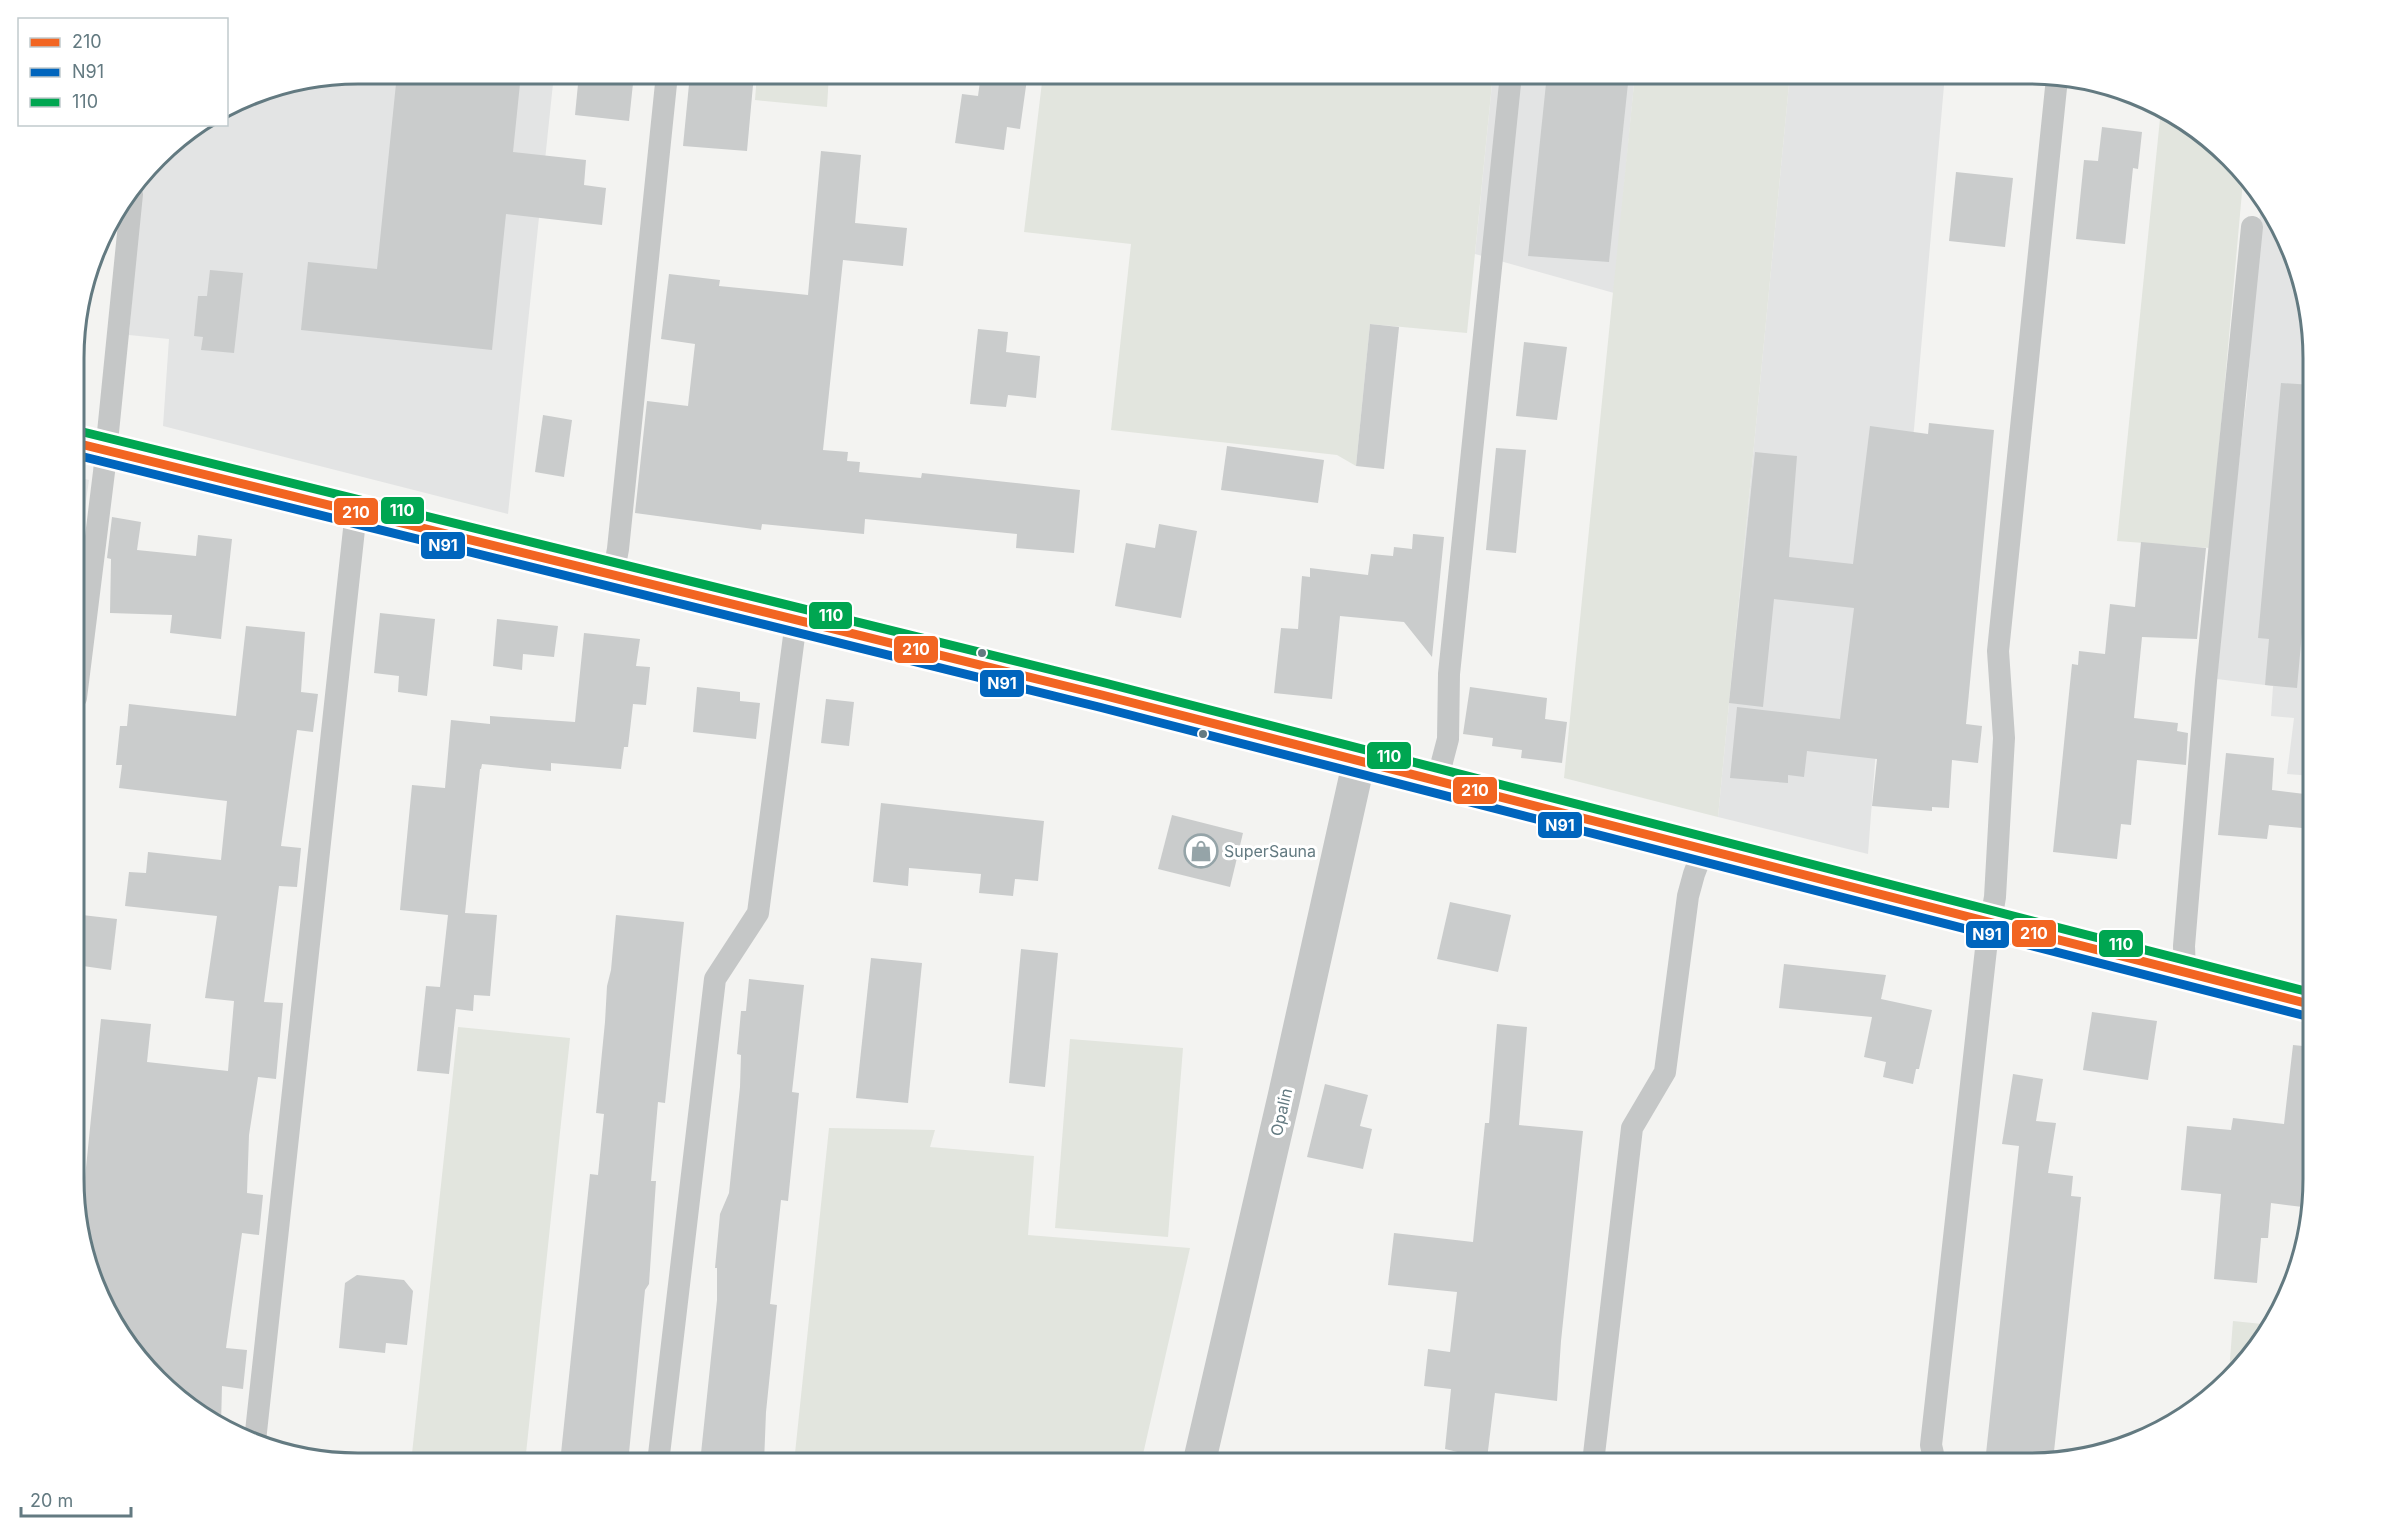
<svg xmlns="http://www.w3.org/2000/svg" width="2387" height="1537" font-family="Inter,sans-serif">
	<rect width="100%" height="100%" fill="#f3f3f1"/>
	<!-- built -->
	<g fill="#e3e4e4">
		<path d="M 358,74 L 554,74 L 508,514 L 163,426 L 169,339 L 129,335 L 142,181 L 170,144 L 202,125 L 226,124 L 227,109 L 249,95 Z"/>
		<path d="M 1493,74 L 1635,74 L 1614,293 L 1475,254 Z"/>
		<path d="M 1790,74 L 1945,74 L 1914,429 L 1875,762 L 1868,854 L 1718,817 Z"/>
		<path d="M 2261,200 L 2276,216 L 2313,340 L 2313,776 L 2287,774 L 2294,718 L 2271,716 L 2273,686 L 2217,679 L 2229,545 L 2247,394 Z"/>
		<path d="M 76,477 L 89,480 L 76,570 Z"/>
	</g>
	<!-- green -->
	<g fill="#e2e5de">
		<path d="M 757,74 L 829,74 L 827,107 L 755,100 Z"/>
		<path d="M 1043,74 L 1493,74 L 1467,333 L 1370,324 L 1356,466 L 1337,455 L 1111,430 L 1131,244 L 1024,232 Z"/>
		<path d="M 1635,74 L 1790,74 L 1718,817 L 1564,778 Z"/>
		<path d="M 2161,109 L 2187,121 L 2243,181 L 2210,548 L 2117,541 Z"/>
		<path d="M 458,1027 L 570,1038 L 525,1463 L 411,1463 Z"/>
		<path d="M 1070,1039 L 1183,1048 L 1168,1237 L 1055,1228 Z"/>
		<path d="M 829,1128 L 935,1130 L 930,1147 L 1034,1156 L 1028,1235 L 1190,1248 L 1141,1463 L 794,1463 Z"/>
		<path d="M 2233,1321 L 2272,1325 L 2266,1337 L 2229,1372 Z"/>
	</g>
	<!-- building -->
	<g fill="#cacccc">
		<path d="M 397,74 L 521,74 L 513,152 L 586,160 L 584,185 L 606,188 L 602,225 L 506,214 L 492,350 L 301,330 L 308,262 L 377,269 Z"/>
		<path d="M 579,74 L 634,74 L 629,121 L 575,115 Z"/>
		<path d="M 690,74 L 754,74 L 747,151 L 683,146 Z"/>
		<path d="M 981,74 L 1027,79 L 1020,129 L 1007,127 L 1004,150 L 955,143 L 962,94 L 978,96 Z"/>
		<path d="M 1547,74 L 1629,74 L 1609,262 L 1528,256 Z"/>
		<path d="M 2102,127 L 2142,132 L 2138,169 L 2133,168 L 2125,244 L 2076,239 L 2084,160 L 2098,161 Z"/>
		<path d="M 821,151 L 861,155 L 855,223 L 907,228 L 903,266 L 843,260 L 823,450 L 848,452 L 847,461 L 860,462 L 859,472 L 921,478 L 922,473 L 1080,490 L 1074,553 L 1016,548 L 1017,534 L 865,519 L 864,534 L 762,524 L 761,530 L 635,513 L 647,401 L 688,406 L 695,344 L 661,339 L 669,274 L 720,280 L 719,286 L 808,295 Z"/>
		<path d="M 1956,172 L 2013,178 L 2005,247 L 1949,241 Z"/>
		<path d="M 210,270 L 243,273 L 234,353 L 201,350 L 203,337 L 194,336 L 198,296 L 207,296 Z"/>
		<path d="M 1370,324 L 1399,327 L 1384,469 L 1356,466 Z"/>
		<path d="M 978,329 L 1008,332 L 1006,352 L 1040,356 L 1036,398 L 1008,395 L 1006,407 L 970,404 Z"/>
		<path d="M 1524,342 L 1567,347 L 1557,420 L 1516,416 Z"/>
		<path d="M 2281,383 L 2313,385 L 2313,566 L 2308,565 L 2297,688 L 2265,685 L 2269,639 L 2258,638 Z"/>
		<path d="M 543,415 L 572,420 L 564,477 L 535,472 Z"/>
		<path d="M 1929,423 L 1994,430 L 1966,724 L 1982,726 L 1978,763 L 1952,760 L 1949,808 L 1932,807 L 1932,811 L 1872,806 L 1877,759 L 1807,751 L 1804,777 L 1788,775 L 1788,783 L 1730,778 L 1737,707 L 1840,719 L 1854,608 L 1774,599 L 1763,707 L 1729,703 L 1755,452 L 1797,456 L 1789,557 L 1853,564 L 1870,426 L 1928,434 Z"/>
		<path d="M 1227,446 L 1324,460 L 1318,503 L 1221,490 Z"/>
		<path d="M 1496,448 L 1526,450 L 1516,553 L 1486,550 Z"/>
		<path d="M 76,511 L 85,512 L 80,555 L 76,554 Z"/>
		<path d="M 112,517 L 141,522 L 137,550 L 196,556 L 198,535 L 232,539 L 221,639 L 170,633 L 172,615 L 110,613 L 111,559 L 107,558 Z"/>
		<path d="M 1159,524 L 1197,531 L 1181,618 L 1115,606 L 1126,543 L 1155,548 Z"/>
		<path d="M 1413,534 L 1444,537 L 1432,657 L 1404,622 L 1340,616 L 1332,699 L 1274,693 L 1281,628 L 1298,629 L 1302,576 L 1310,577 L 1310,568 L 1368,575 L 1371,554 L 1393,556 L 1394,547 L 1412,549 Z"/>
		<path d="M 2141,542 L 2206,548 L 2197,639 L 2142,637 L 2134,718 L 2178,723 L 2177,731 L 2188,733 L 2186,765 L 2137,760 L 2131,825 L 2121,824 L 2117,859 L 2053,852 L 2072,664 L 2078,665 L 2079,651 L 2105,654 L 2110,604 L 2135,607 Z"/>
		<path d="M 380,613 L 435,619 L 427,696 L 398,692 L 399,676 L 374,673 Z"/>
		<path d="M 497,619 L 558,626 L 554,657 L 523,654 L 522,670 L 493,666 Z"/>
		<path d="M 246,626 L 305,632 L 301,692 L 318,694 L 313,732 L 297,730 L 281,846 L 301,848 L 297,887 L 279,886 L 264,1002 L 283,1003 L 276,1079 L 258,1077 L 249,1135 L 247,1193 L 263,1195 L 259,1235 L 242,1233 L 226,1348 L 247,1350 L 243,1389 L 222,1386 L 221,1425 L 200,1416 L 121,1337 L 80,1227 L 101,1019 L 151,1024 L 147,1062 L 228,1071 L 234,1001 L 205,998 L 217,916 L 125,906 L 129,872 L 146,873 L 148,852 L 221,860 L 227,801 L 119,788 L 122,765 L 116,765 L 120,726 L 127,726 L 129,704 L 236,716 Z"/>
		<path d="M 584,633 L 640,639 L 636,666 L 650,667 L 646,705 L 633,704 L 628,747 L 624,747 L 621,769 L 551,763 L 551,771 L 482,764 L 481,769 L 480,769 L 465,913 L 497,915 L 490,996 L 474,995 L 473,1011 L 456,1009 L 449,1074 L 417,1071 L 426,986 L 440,987 L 448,915 L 400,910 L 412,785 L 445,788 L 451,720 L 490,724 L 490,716 L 575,722 Z"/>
		<path d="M 697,687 L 740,692 L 740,701 L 760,703 L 756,739 L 693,732 Z"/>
		<path d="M 1470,687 L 1547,698 L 1545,719 L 1567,722 L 1562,763 L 1521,758 L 1522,750 L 1492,746 L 1493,738 L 1463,734 Z"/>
		<path d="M 826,699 L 854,702 L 849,746 L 821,743 Z"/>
		<path d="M 2226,753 L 2274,758 L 2272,790 L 2313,795 L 2313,829 L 2269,825 L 2267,839 L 2218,835 Z"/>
		<path d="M 881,803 L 1044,821 L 1038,881 L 1015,879 L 1013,896 L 979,893 L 981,874 L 909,868 L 908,886 L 873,882 Z"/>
		<path d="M 1172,815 L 1243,833 L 1230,887 L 1158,869 Z"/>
		<path d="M 1450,902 L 1511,915 L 1498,972 L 1437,959 Z"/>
		<path d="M 82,915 L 117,919 L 111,970 L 76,965 Z"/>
		<path d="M 616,915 L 684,922 L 665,1103 L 658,1102 L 651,1181 L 656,1181 L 649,1284 L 645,1290 L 628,1463 L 560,1463 L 590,1174 L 598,1175 L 604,1114 L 596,1113 L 605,1022 L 607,986 L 611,970 Z"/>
		<path d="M 1021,949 L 1058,953 L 1045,1087 L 1009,1083 Z"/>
		<path d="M 871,958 L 922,963 L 908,1103 L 856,1098 Z"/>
		<path d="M 1784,964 L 1886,975 L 1881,999 L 1932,1010 L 1919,1069 L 1916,1069 L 1913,1084 L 1883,1077 L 1886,1062 L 1864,1057 L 1872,1017 L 1779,1008 Z"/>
		<path d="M 749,979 L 804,985 L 792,1092 L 799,1093 L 788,1201 L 781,1200 L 770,1304 L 777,1305 L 766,1412 L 764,1463 L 700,1463 L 717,1300 L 717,1268 L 715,1268 L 720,1214 L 729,1193 L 740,1087 L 741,1055 L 737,1054 L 739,1033 L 741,1011 L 746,1011 Z"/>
		<path d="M 2092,1012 L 2157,1021 L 2148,1080 L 2083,1070 Z"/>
		<path d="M 1497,1024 L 1527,1027 L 1519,1125 L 1583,1131 L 1561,1341 L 1557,1401 L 1495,1393 L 1487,1459 L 1445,1449 L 1451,1389 L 1424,1386 L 1428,1349 L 1450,1352 L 1457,1292 L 1388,1285 L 1394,1233 L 1473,1242 L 1485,1123 L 1489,1123 Z"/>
		<path d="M 2293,1045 L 2313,1047 L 2313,1197 L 2311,1208 L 2271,1203 L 2268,1238 L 2261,1238 L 2257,1283 L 2214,1279 L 2221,1194 L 2181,1190 L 2187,1126 L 2231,1130 L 2233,1118 L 2284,1124 Z"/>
		<path d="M 2013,1074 L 2043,1079 L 2036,1121 L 2056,1123 L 2048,1173 L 2073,1176 L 2071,1196 L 2081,1197 L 2053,1461 L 2047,1463 L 1985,1463 L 2019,1146 L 2002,1144 Z"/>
		<path d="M 1325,1084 L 1368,1095 L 1360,1126 L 1372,1129 L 1363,1169 L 1307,1157 Z"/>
		<path d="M 357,1275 L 404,1280 L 413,1291 L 407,1345 L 386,1343 L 385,1353 L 339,1348 L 345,1283 Z"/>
	</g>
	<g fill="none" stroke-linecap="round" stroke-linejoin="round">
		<!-- secondary casing -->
		<g stroke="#ced0cf" stroke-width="36">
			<path id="secondary" d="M 76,443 L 1102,695 L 2313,1005"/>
		</g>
		<!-- service -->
		<g stroke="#c5c7c7" stroke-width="22">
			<path d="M 613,576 L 618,549 L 667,74"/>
			<path d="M 76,698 L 104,472 L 132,194"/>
			<path d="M 1437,781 L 1448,739 L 1449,674 L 1511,74"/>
			<path d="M 2185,972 L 2184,946 L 2206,681 L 2252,227"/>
			<path d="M 255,1441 L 356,511"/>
			<path d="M 658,1463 L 715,979 L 758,913 L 796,621"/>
			<path d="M 1593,1463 L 1632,1128 L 1665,1072 L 1688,896 L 1694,874 L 1704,848"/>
			<path d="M 1935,1463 L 1931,1445 L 1986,949 L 1995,897 L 2004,738 L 1998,651 L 2057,78"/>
		</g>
		<!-- minor -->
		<path stroke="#c5c7c7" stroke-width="33" d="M 1199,1463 L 1284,1097 L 1359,761"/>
		<!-- secondary -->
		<use href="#secondary" stroke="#dcdddd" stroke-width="33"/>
		<!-- bus-1 casing -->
		<g stroke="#fff" stroke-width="14">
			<path id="bus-1" d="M 76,443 L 1102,695 L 2313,1005"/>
		</g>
		<!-- bus-2 casing -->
		<g stroke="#fff" stroke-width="14">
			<path id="bus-2" d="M 76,455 L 1099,707 L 2310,1017"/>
		</g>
		<!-- bus-3 casing -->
		<g stroke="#fff" stroke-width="14">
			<path id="bus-3" d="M 79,431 L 1105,683 L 2313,993"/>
		</g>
		<!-- bus-1 -->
		<use href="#bus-1" stroke="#f26522" stroke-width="9"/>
		<!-- bus-2 -->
		<use href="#bus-2" stroke="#0065bd" stroke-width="9"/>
		<!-- bus-3 -->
		<use href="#bus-3" stroke="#00a651" stroke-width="9"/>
	</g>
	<!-- icons -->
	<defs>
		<g id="shop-ring" transform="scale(1.725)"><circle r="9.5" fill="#fff" stroke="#95a4a8" stroke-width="1.5"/><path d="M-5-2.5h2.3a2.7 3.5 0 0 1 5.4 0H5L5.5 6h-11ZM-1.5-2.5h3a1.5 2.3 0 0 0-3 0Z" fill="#95a4a8"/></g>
	</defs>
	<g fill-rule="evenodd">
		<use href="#shop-ring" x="1201" y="851"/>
	</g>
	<!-- markers -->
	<g fill="#637a81" stroke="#fff" stroke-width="2">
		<circle cx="982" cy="653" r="5"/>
		<circle cx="1203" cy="734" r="5"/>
	</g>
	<g text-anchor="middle" stroke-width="6" stroke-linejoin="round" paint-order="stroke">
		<!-- poi labels -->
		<g font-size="16" fill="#637a81" stroke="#fff" text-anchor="start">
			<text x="1224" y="857">SuperSauna</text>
		</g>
		<!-- street labels -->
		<g font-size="16" fill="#637a81" stroke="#fff">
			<text transform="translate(1281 1112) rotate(-77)" y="6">Opalin</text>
		</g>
	</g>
	<!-- crop -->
	<path d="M0 0H2387V1537H0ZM358 84H2029A274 274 0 0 1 2303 358V1179A274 274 0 0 1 2029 1453H358A274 274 0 0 1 84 1179V358A274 274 0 0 1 358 84Z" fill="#fff" fill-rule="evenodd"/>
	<path fill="none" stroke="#637a81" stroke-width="3" d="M358 84H2029A274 274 0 0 1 2303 358V1179A274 274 0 0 1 2029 1453H358A274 274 0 0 1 84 1179V358A274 274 0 0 1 358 84Z"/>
	<g stroke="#fff" stroke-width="2">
		<rect x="380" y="496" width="45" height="29" rx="6" fill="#00a651"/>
		<rect x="333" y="497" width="46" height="29" rx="6" fill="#f26522"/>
		<rect x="420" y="531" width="46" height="29" rx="6" fill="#0065bd"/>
		<rect x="808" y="601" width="45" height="29" rx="6" fill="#00a651"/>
		<rect x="893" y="635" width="46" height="29" rx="6" fill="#f26522"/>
		<rect x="979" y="669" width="46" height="29" rx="6" fill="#0065bd"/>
		<rect x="1366" y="741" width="46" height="29" rx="6" fill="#00a651"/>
		<rect x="1452" y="776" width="46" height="29" rx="6" fill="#f26522"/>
		<rect x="1537" y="811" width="46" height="28" rx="6" fill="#0065bd"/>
		<rect x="2011" y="919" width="46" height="29" rx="6" fill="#f26522"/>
		<rect x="1965" y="920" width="45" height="29" rx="6" fill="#0065bd"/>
		<rect x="2098" y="929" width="46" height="29" rx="6" fill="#00a651"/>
	</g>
	<g font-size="16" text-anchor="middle" font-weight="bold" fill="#fff">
		<text x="402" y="516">110</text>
		<text x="356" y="518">210</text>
		<text x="443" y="551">N91</text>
		<text x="831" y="621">110</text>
		<text x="916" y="655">210</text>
		<text x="1002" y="689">N91</text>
		<text x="1389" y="762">110</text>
		<text x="1475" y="796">210</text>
		<text x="1560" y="831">N91</text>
		<text x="2034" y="939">210</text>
		<text x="1987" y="940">N91</text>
		<text x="2121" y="950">110</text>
	</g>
	<!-- legend -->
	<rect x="18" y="18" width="210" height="108" fill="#ffffff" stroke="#c1cacd" stroke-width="1.5"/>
	<rect x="30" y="38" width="30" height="9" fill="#f26522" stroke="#c1cacd" stroke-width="1.5"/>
	<text x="72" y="48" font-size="18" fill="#637a81">210</text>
	<rect x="30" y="68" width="30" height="9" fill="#0065bd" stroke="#c1cacd" stroke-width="1.5"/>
	<text x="72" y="78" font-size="18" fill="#637a81">N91</text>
	<rect x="30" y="98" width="30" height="9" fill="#00a651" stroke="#c1cacd" stroke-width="1.5"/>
	<text x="72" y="108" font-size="18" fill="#637a81">110</text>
	<!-- scale -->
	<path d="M21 1507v9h110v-9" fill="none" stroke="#637a81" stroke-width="3"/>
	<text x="30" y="1507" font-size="18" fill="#637a81" stroke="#ffffff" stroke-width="4.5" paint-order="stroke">20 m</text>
</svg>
